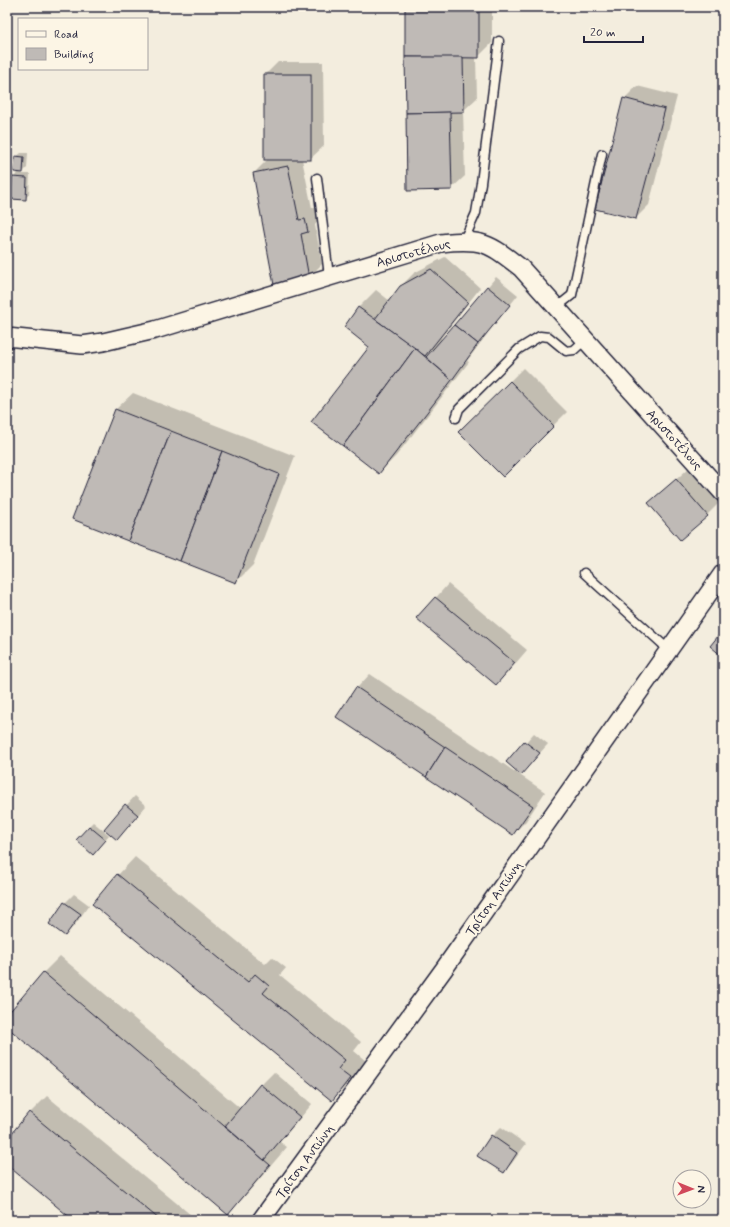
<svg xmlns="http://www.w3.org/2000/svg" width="730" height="1227" font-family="Mynerve,sans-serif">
	<rect width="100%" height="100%" fill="#f3edde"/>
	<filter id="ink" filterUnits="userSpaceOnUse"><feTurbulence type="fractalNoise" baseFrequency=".025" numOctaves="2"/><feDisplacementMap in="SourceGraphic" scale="8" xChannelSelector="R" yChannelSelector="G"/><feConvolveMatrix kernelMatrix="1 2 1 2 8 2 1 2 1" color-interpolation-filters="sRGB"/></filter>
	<g filter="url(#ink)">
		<!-- shadow -->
		<g fill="#0003">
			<path d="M 406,7 L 492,7 L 492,43 L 478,57 L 476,57 L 477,98 L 463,111 L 465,176 L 451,189 Z"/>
			<path d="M 278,62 L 323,62 L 324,146 L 310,159 L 302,159 L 312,208 L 318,206 L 321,218 L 315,225 L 322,264 L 309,277 L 254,173 L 268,159 L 265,75 Z"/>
			<path d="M 637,86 L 677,96 L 649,205 L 636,218 L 624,99 Z"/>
			<path d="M 21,153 L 28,153 L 27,168 L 21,174 L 30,174 L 29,194 L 25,199 L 13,178 L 19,172 L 16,157 Z"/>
			<path d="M 445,257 L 480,288 L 441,338 L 442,340 L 496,277 L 518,295 L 487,334 L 467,361 L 469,362 L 396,456 L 379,473 L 370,347 L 345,326 L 359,307 L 376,290 L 390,301 L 400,287 L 414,273 Z"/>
			<path d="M 523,368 L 567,412 L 503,475 L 460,432 Z"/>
			<path d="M 133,393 L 295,456 L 253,565 L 236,582 L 115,410 Z"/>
			<path d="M 690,467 L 720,502 L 707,515 L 650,503 Z"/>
			<path d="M 448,584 L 527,650 L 509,671 L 496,684 L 418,618 Z"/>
			<path d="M 370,674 L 545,792 L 526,821 L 513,834 L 338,717 L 357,688 Z"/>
			<path d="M 534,733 L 548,744 L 521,774 L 508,762 Z"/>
			<path d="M 135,796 L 146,806 L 125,830 L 105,829 Z"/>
			<path d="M 93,822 L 109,835 L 97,849 L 89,826 Z"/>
			<path d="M 135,857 L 265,964 L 272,957 L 286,968 L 280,975 L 361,1042 L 354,1051 L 366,1061 L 349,1083 L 332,1100 L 94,904 L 118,875 Z"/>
			<path d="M 74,894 L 89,905 L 74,926 L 65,935 L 65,903 Z"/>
			<path d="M 60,956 L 241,1109 L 261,1085 L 274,1072 L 312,1104 L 280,1142 L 287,1147 L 245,1196 L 228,1213 L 7,1026 L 7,1017 L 43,973 Z"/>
			<path d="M 47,1096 L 197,1220 L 75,1220 L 7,1164 L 7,1141 L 30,1113 Z"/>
			<path d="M 501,1127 L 526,1144 L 512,1163 L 504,1172 L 492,1136 Z"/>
			<path d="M 61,1214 L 68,1220 L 55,1220 Z"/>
		</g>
		<!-- building -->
		<g fill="#bfbab6" stroke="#22223b">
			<path d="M 405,7 L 479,7 L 479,58 L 405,57 Z"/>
			<path d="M 405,57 L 463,57 L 464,112 L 406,113 Z"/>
			<rect x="264" y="74" width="47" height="86"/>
			<path d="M 623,98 L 665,109 L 636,219 L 595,209 Z"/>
			<path d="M 450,112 L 452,190 L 407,191 L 406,113 Z"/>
			<path d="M 15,156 L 24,157 L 23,173 L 14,172 Z"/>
			<path d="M 288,166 L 299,220 L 305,219 L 308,232 L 301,234 L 309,278 L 274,285 L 253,173 Z"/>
			<path d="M 12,177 L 27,178 L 26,200 L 11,199 Z"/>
			<path d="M 431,269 L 468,302 L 425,356 L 375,319 L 400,286 Z"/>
			<path d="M 487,286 L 510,305 L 478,344 L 454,325 Z"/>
			<path d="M 358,307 L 415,348 L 343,446 L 311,422 L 369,347 L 344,327 Z"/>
			<path d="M 454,325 L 478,344 L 452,380 L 426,357 Z"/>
			<path d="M 415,348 L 452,380 L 379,474 L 343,446 Z"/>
			<path d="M 510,381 L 554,426 L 503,477 L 458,432 Z"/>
			<path d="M 115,409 L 171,431 L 128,541 L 72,519 Z"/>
			<path d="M 171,431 L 222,451 L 180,561 L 128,541 Z"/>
			<path d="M 222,451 L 279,474 L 236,583 L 180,561 Z"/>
			<path d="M 676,479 L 708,516 L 680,540 L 648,503 Z"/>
			<path d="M 435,597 L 515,663 L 496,685 L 416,618 Z"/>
			<path d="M 723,630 L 723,657 L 710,646 Z"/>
			<path d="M 356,687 L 445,747 L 426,777 L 336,717 Z"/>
			<path d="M 524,741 L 540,753 L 521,775 L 506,762 Z"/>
			<path d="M 445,747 L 533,806 L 513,835 L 426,777 Z"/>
			<path d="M 125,804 L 138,815 L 117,840 L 104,829 Z"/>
			<path d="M 89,826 L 106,840 L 93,855 L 76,840 Z"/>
			<path d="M 117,874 L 248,982 L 255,974 L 269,986 L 263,993 L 345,1060 L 338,1069 L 350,1078 L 332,1101 L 92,904 Z"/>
			<path d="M 64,902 L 81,914 L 65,936 L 49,924 Z"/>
			<path d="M 43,972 L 270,1165 L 228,1215 L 7,1027 L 7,1015 Z"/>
			<path d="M 260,1084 L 300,1117 L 264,1160 L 225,1126 Z"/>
			<path d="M 29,1112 L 160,1220 L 73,1220 L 7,1165 L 7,1139 Z"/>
			<path d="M 491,1135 L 517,1153 L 504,1173 L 477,1156 Z"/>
		</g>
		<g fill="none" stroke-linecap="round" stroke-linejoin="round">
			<!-- lane casing -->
			<g stroke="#22223b" stroke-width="11">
				<g id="lane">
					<path d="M 317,178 L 329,276"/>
					<path d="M 464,240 L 476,213 L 481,183 L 499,41"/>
					<path d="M 557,307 L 572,295 L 602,154"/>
					<path d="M 456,418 L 459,409 L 519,349 L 540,336 L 549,337 L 566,351 L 574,350 L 586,339"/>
					<path d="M 584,573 L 669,650"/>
				</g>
			</g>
			<!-- street casing -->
			<g stroke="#22223b" stroke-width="20">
				<g id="street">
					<path d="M 7,337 L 82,345 L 103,342 L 155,330 L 441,243 C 482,238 489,243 521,268 L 723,493"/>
					<path d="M 261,1220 L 444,969 L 723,573"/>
				</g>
			</g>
			<!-- lane -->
			<use href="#lane" stroke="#fcf5e5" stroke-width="8"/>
			<!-- street -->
			<use href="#street" stroke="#fcf5e5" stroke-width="17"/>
		</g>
	</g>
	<g text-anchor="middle" stroke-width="4" stroke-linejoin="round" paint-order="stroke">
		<!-- street labels -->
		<g font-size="13" fill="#22223b" stroke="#fcf5e5">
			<text transform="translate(413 252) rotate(-15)" y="5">Αριστοτέλους</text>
			<text transform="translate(675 439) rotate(48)" y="5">Αριστοτέλους</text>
			<text transform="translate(493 898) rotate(-55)" y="5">Τρίτση Αντώνη</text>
			<text transform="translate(304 1161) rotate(-54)" y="5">Τρίτση Αντώνη</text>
		</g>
	</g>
	<!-- margin -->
	<rect width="730" height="1227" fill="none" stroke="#fcf5e5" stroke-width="24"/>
	<rect x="12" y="12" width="706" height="1203" fill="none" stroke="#22223b" stroke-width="1.5" filter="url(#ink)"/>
	<!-- legend -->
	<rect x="18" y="18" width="130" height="52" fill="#fcf5e5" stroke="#a5a1a1"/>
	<rect x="26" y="31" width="20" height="6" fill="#fcf5e5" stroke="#a5a1a1"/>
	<text x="54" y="38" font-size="12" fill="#22223b">Road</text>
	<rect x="26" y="48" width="20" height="12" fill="#bfbab6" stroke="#a5a1a1"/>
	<text x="54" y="58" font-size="12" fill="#22223b">Building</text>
	<!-- north arrow -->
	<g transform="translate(692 1189) rotate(91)"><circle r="19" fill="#fcf5e5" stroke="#a5a1a1"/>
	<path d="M0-3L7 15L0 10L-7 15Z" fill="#d1495b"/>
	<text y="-6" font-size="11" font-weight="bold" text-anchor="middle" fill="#22223b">N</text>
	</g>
	<!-- scale -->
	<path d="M584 36v6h59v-6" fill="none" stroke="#22223b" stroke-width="2"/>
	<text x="590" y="36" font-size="12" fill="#22223b" stroke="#fcf5e5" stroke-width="3" paint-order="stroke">20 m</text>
</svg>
